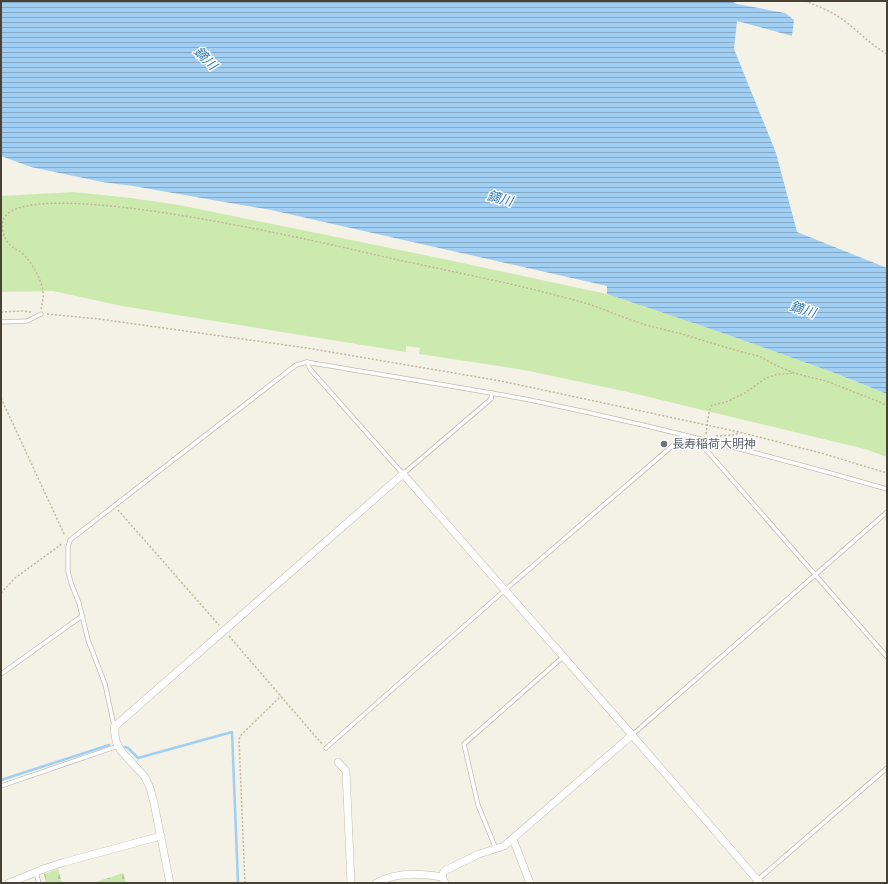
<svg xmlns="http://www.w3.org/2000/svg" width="888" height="884" font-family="'Golos Text','Noto Sans JP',sans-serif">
	<defs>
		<pattern id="cemetery-stones" width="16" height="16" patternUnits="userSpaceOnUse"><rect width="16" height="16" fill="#cdeaae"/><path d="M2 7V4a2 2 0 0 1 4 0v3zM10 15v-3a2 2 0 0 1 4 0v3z" fill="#b2ca96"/></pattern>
		<pattern id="water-rules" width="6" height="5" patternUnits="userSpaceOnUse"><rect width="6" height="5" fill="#a1cff4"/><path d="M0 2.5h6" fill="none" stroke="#85aac6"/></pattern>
	</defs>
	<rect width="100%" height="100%" fill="#f4f1e7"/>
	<!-- grass -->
	<path fill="#cdeaae" d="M 74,192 L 131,198 L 179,205 L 439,258 L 607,294 L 711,329 L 832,372 L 887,394 L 887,457 L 865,449 L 628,392 L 524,370 L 419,354 L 420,348 L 406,346 L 406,352 L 122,306 L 53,291 L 1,292 L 1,196 Z"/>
	<!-- cemetery -->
	<g fill="url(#cemetery-stones)">
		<path d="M 58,869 L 62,883 L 46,883 L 44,874 Z"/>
		<path d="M 123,873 L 126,883 L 93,883 Z"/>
	</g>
	<!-- water -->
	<path fill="url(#water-rules)" d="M 1,1 L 731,1 L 737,4 L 785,13 L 794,20 L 792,36 L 737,21 L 734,49 L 776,153 L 797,232 L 887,268 L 887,394 L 832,372 L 711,329 L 607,294 L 607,286 L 271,210 L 133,186 L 102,182 L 31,167 L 1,156 Z"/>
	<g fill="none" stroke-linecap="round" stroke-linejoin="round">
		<!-- stream -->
		<g stroke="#a1cff4" stroke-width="2.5">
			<path d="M 125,747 L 128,748 L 138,758 L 232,732 L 238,883"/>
			<path d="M 1,780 L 109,745"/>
		</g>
		<!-- service casing -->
		<g stroke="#c3bcac" stroke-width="5">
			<g id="service">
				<path d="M 1,322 L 27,321 L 41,314"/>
				<path d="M 307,362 L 310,369 L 403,474 L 491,399 L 492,393"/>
				<path d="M 700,439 L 701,444 L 887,657"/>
				<path d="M 1,674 L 82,616"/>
				<path d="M 114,726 L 105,684 L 88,640 L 79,603 L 71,583 L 68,571 L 68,547 L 70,540 L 296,365 L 307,362 C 381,375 456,386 530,400 C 650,425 769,455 887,489"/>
				<path d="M 632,735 L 887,512"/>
				<path d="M 326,748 L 505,590 L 678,441 L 682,435"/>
				<path d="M 1,786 L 118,746"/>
				<path d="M 496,849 L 478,805 L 464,744 L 563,657"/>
				<path d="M 36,873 L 39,883"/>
				<path d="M 754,883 L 887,768"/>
			</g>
		</g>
		<!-- minor casing -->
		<g stroke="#c3bcac" stroke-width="8">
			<g id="minor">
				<path d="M 338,762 L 346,771 L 351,883"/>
				<path d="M 513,839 L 530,883"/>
				<path d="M 442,877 L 444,871 L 479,854 L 504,846 L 632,735"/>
				<path d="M 9,883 L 46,868 L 65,862 L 161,836"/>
				<path d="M 170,883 L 154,803 L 150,788 L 145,777 L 121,751 L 116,741 L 114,727 L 403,474 L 632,735 L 760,883"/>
				<path d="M 376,883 C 396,872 420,873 442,877 L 445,883"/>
			</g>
		</g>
		<!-- path -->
		<g stroke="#c3b69a" stroke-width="1.5" stroke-dasharray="2 2" stroke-linecap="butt">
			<path d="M 805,1 C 821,7 837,14 851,26 C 863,36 873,46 887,54"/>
			<path d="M 41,309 C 42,304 44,297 43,292 C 42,280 33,265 25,256 C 22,252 16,250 11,246 C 4,240 0,227 4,218 C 31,172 341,247 394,259 C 458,273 522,285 585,303 C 602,308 618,316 635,321 C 650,327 667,330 682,334 C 708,342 733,350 759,356 L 775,365 L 794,373 L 826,381 L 880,402 L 887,406"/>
			<path d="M 1,312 L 22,311 L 31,312"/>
			<path d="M 47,314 L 99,319 L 307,348 L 501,381 L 739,432 L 821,453 L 887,473"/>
			<path d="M 1,398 L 65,536"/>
			<path d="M 706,434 C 708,424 707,414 712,405 L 726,402 L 745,393 L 766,378 L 775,375 L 792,373"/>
			<path d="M 716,436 L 734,435 L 738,433"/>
			<path d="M 118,510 L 219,625"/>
			<path d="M 1,593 L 15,578 L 63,543"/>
			<path d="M 229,636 L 322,744"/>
			<path d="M 245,883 L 239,740 L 240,736 L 281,696"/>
		</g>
		<!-- service -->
		<use href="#service" stroke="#fff" stroke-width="3.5"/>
		<!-- minor -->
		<use href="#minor" stroke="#fff" stroke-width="7"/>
	</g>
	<!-- markers -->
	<circle fill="#6b7280" stroke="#fff" stroke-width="1.5" cx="664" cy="444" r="4"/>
	<g text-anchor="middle" stroke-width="3" stroke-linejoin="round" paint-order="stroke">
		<!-- worship labels -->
		<g font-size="12" fill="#5b616d" stroke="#fff" text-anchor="start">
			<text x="672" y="448">長寿稲荷大明神</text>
		</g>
		<!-- water labels -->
		<g font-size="13" font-style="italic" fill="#2977b9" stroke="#fff">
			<text transform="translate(206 58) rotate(45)" y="5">鏑川</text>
			<text transform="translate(500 198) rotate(15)" y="5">鏑川</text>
			<text transform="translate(803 309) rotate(18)" y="5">鏑川</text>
		</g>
	</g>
	<!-- border -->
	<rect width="888" height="884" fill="none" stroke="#484236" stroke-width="4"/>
</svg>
